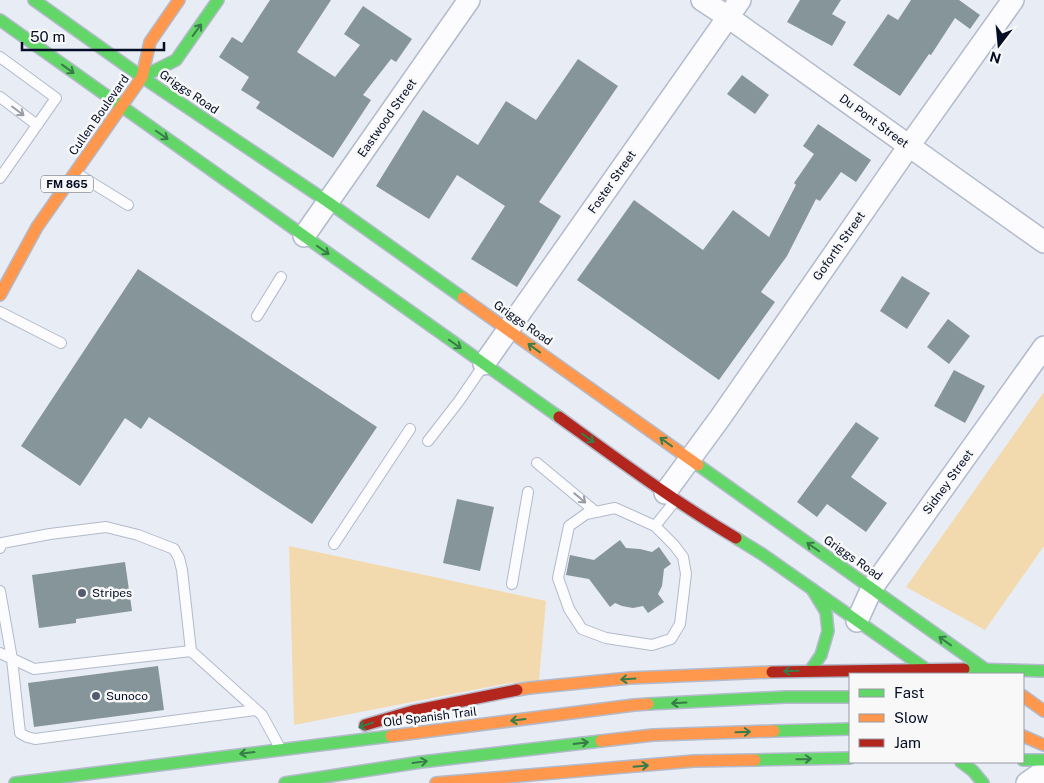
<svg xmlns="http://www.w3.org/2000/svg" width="1044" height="783" font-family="'Public Sans',sans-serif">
	<rect width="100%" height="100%" fill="#e8ecf5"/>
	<!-- green -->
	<g fill="#f3daae">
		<path d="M 1044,392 L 1044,546 L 985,630 L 906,587 Z"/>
		<path d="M 289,546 L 546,601 L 539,680 L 504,684 L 294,725 Z"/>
	</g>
	<!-- building -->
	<g fill="#869599">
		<path d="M 270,0 L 331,0 L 297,52 L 335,77 L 360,45 L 344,34 L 363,6 L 412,39 L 396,62 L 391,59 L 363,95 L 371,100 L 333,158 L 256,108 L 260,102 L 241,90 L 249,77 L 219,57 L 232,37 L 242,43 Z"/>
		<path d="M 800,0 L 841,0 L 832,14 L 846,22 L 832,46 L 787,22 Z"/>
		<path d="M 911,0 L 959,0 L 980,15 L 970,29 L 955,18 L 931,55 L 929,54 L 900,96 L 853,65 L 888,14 L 898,20 Z"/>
		<path d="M 578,59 L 618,86 L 539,202 L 561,216 L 517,287 L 471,259 L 505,206 L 457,175 L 429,219 L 376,186 L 423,110 L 478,145 L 506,101 L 536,120 Z"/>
		<path d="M 742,75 L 769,95 L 755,114 L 727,94 Z"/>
		<path d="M 818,124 L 871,160 L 856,182 L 841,172 L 820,201 L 816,199 L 787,256 L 761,292 L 775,302 L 719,380 L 577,280 L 634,200 L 703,250 L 733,210 L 769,237 L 796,185 L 794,183 L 814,154 L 803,146 Z"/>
		<path d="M 138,269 L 377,427 L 312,524 L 149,417 L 141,429 L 125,418 L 80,486 L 21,446 Z"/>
		<path d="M 902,276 L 930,293 L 907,329 L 880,311 Z"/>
		<path d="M 948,319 L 970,336 L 949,364 L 927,347 Z"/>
		<path d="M 954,370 L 985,386 L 965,423 L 934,406 Z"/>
		<path d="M 856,422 L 879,438 L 851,477 L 887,503 L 866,532 L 827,504 L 817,517 L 797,502 Z"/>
		<path d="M 457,499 L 494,507 L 480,571 L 443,563 Z"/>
		<path d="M 620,540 L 626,548 L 640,549 L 652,552 L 659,547 L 671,564 L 664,569 L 662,586 L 658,594 L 664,602 L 648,613 L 643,606 L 633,608 L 622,606 L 615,603 L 610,607 L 589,579 L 566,575 L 570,555 L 594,560 Z"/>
		<path d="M 125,562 L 132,611 L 76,619 L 76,623 L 39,628 L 32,575 Z"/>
		<path d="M 158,666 L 164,710 L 34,727 L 28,683 Z"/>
	</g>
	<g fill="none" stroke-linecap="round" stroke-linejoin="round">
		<!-- lane casing -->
		<g stroke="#b2bacb" stroke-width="12">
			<g id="lane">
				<path d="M 0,57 L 56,98 L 0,178"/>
				<path d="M 0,97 L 37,125"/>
				<path d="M 76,173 L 128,205"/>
				<path d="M 0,312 L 61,343"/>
				<path d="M 257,316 L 281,277"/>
				<path d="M 428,441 L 459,401 L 483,366"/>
				<path d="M 537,463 L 596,512"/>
				<path d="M 655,526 L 674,545 L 683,557 L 686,574 L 680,624 L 671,639 L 652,645 L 606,638 L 582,629 L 569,609 L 558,578 L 569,526 L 586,514 L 615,508 L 655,526 L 675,501"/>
				<path d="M 334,544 L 410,429"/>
				<path d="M 0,548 L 2,543 L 50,534 L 106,527 L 138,535 L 174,549 L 179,558 L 182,570 L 191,651"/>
				<path d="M 512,584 L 528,492"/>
				<path d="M 0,591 L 12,659 L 20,733 L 27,737 L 35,739 L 256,710"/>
				<path d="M 0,653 L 34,669 L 191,651 L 262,715 L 280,748"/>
			</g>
		</g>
		<!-- street casing -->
		<g stroke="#b2bacb" stroke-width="24">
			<g id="street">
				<path d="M 702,0 L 728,17 L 1044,242"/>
				<path d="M 304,236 L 469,0"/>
				<path d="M 484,364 L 740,0"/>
				<path d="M 665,493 L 720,418 L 909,146 L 1013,0"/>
				<path d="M 857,621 L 872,588 L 1044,347"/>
				<path d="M 1027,783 L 1037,776 L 1044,774"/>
			</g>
		</g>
		<!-- fast casing -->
		<g stroke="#b2bacb" stroke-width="14">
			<g id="fast">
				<path d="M 34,0 L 142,77 L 328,202 L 463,298"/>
				<path d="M 0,20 L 559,417"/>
				<path d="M 142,77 L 176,60 L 218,0"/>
				<path d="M 698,465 L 992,674"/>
				<path d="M 736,538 L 762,554 L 933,674"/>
				<path d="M 964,669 L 1044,671"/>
				<path d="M 810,671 L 821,655 L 828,631 L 826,612 L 812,589"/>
				<path d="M 648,704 L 786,697 L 850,697"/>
				<path d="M 774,731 L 850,729"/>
				<path d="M 755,760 L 850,758"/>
				<path d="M 1023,760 L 1044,760"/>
				<path d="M 961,762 L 973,771 L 983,783"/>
				<path d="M 15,783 L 391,736"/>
				<path d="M 285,783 L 421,762 L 601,741"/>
			</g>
		</g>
		<!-- slow casing -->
		<g stroke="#b2bacb" stroke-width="14">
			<g id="slow">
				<path d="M 0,295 L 37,227 L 142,77 L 150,42 L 179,0"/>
				<path d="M 463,298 L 698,465"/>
				<path d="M 517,690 L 529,688 L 630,678 L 772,672"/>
				<path d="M 1023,696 L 1044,711"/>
				<path d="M 391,736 L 634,705 L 648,704"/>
				<path d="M 1023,736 L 1044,745"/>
				<path d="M 601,741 L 653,735 L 774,731"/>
				<path d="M 436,783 L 694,761 L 755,760"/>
			</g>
		</g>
		<!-- jam casing -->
		<g stroke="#b2bacb" stroke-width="14">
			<g id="jam">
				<path d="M 559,417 C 617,459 675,502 736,538"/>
				<path d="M 772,672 L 964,669"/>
				<path d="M 365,725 L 413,711 L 517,690"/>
			</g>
		</g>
		<!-- lane -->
		<use href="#lane" stroke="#fcfcfe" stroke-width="10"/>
		<!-- street -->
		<use href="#street" stroke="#fcfcfe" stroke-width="21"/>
		<!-- fast -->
		<use href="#fast" stroke="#63d668" stroke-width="11"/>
		<!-- slow -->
		<use href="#slow" stroke="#ff974d" stroke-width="11"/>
		<!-- jam -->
		<use href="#jam" stroke="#b3261e" stroke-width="11"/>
	</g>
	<!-- one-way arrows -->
	<defs><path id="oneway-shaft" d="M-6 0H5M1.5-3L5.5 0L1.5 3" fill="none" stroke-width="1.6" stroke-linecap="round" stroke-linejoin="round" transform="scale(1.25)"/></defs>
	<g stroke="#387c4a">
		<use href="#oneway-shaft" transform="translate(197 30) rotate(-54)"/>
		<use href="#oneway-shaft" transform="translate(68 69) rotate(36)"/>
		<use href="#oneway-shaft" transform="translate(162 135) rotate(35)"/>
		<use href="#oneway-shaft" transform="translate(323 250) rotate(35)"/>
		<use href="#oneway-shaft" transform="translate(455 344) rotate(35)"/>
		<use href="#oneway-shaft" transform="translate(534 348) rotate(-144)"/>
		<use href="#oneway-shaft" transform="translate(588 438) rotate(36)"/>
		<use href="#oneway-shaft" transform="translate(666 442) rotate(-144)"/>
		<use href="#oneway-shaft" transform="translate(813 547) rotate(-145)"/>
		<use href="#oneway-shaft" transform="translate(945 641) rotate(-144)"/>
		<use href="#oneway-shaft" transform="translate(791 671) rotate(178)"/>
		<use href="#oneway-shaft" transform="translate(628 679) rotate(176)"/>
		<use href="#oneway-shaft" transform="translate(679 703) rotate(177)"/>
		<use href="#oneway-shaft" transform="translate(518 720) rotate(173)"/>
		<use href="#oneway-shaft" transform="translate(366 725) rotate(161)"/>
		<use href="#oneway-shaft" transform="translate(743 732) rotate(-2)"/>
		<use href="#oneway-shaft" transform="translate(581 743) rotate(-7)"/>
		<use href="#oneway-shaft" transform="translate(247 753) rotate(173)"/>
		<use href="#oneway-shaft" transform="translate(804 759) rotate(-1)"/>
		<use href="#oneway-shaft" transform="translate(420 762) rotate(-8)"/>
		<use href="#oneway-shaft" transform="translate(641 766) rotate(-5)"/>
	</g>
	<g stroke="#989ca7">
		<use href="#oneway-shaft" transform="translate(18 111) rotate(37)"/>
		<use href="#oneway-shaft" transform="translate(580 498) rotate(40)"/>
	</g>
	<!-- markers -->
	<g fill="#535b6e" stroke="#f8f8f8" stroke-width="2">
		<circle cx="82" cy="593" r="5"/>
		<circle cx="96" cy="696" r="5"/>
	</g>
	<g text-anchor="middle" stroke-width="5" stroke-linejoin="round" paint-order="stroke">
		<!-- shield labels -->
		<rect fill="#f8f8f8" stroke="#4c5464" stroke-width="1" x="41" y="175.5" width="52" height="17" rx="4"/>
		<g font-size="11" font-weight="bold" fill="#030d25">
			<text x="67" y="188">FM 865</text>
		</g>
		<!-- street labels -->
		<g font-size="12" fill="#030d25" stroke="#f8f8f8">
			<text transform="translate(189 92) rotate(34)" y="4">Griggs Road</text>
			<text transform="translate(99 115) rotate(-55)" y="4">Cullen Boulevard</text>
			<text transform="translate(387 118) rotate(-55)" y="4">Eastwood Street</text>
			<text transform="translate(874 121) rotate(36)" y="4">Du Pont Street</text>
			<text transform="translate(612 182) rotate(-55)" y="4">Foster Street</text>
			<text transform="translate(839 246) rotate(-55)" y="4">Goforth Street</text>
			<text transform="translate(523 323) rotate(35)" y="4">Griggs Road</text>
			<text transform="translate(948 482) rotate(-54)" y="4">Sidney Street</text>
			<text transform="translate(853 558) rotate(35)" y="4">Griggs Road</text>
			<text transform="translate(430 717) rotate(-7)" y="4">Old Spanish Trail</text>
		</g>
		<!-- poi labels -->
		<g font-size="12" fill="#030d25" stroke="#f8f8f8" text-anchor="start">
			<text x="92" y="597">Stripes</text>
			<text x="106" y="700">Sunoco</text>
		</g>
	</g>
	<!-- legend -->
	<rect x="849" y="673" width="175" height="90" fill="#f8f8f8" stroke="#969aa4"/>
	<rect x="859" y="689" width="25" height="8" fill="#63d668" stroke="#969aa4"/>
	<text x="894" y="698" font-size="15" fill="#030d25">Fast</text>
	<rect x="859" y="714" width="25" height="8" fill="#ff974d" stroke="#969aa4"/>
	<text x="894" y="723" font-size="15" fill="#030d25">Slow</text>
	<rect x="859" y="739" width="25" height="8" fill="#b3261e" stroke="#969aa4"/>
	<text x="894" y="748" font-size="15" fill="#030d25">Jam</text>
	<!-- north arrow -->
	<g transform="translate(999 45) rotate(196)" stroke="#f8f8f8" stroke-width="4" paint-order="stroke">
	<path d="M0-4L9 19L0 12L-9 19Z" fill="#030d25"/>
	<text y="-8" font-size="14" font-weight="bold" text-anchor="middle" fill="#030d25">N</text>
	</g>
	<!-- scale -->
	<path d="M22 42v8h142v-8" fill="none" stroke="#030d25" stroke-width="2.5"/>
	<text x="30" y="42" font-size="15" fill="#030d25" stroke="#f8f8f8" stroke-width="4" paint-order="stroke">50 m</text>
</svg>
